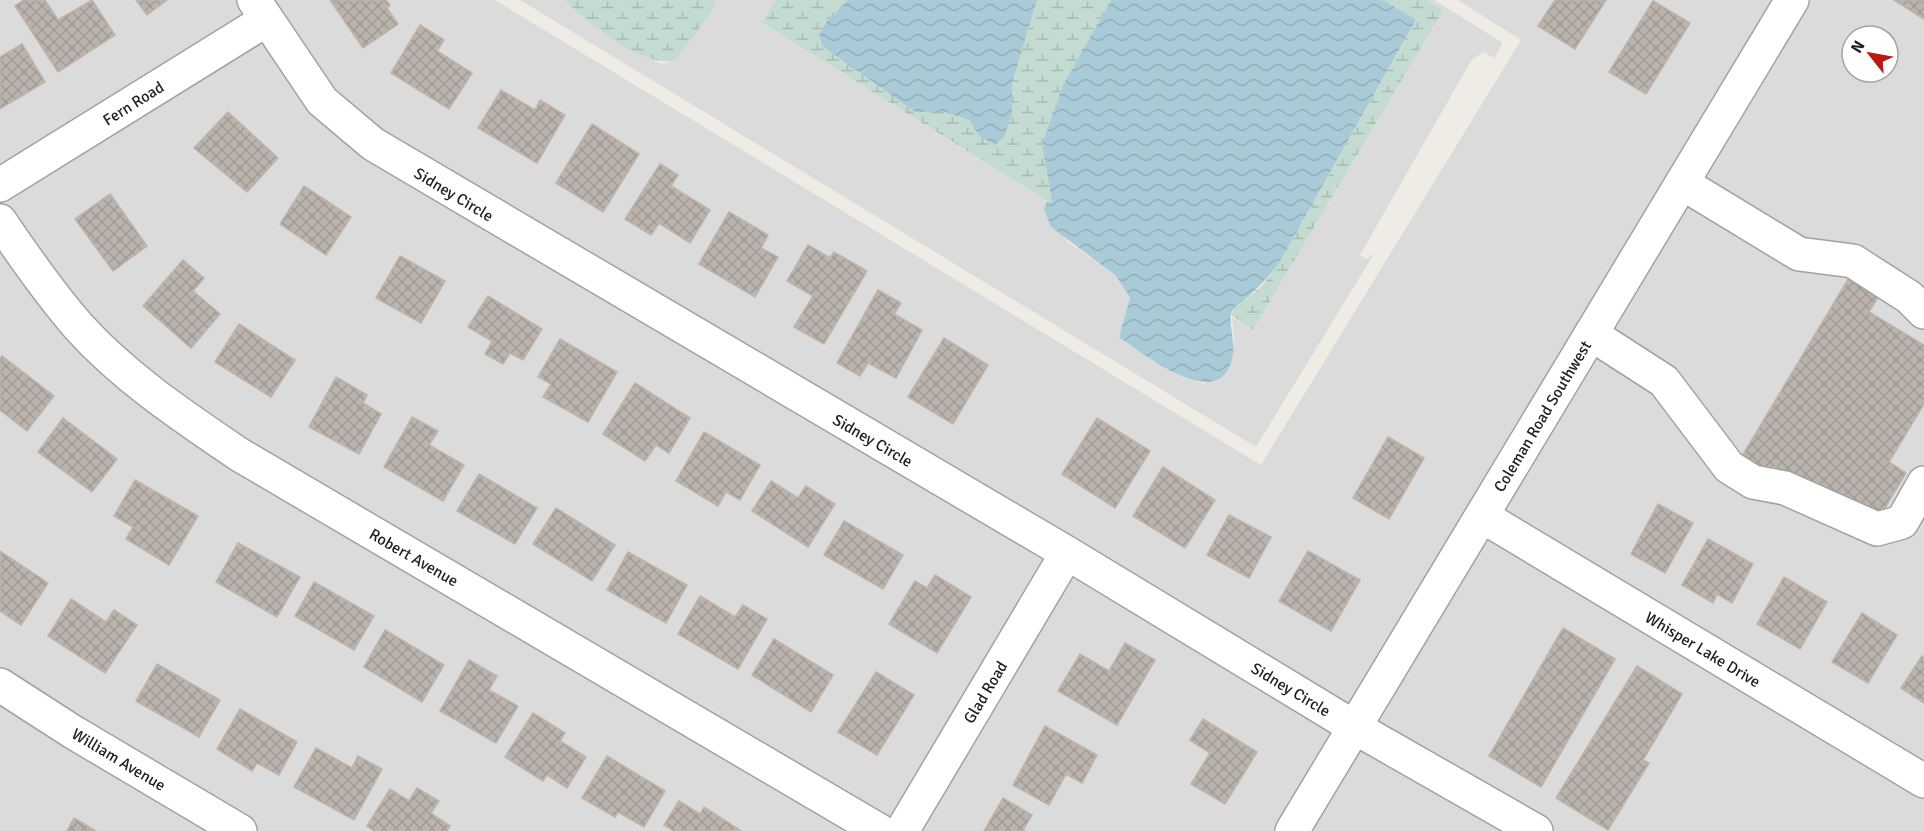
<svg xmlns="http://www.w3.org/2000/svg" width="1924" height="831" font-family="Signika,sans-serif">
	<defs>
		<pattern id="wetland-marsh" width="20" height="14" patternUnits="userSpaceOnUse" patternTransform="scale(1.5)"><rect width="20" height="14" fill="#c3dbd1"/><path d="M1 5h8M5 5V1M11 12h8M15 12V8" fill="none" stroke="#a7bcb3"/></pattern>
		<pattern id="water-waves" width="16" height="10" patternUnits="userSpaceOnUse" patternTransform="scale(1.5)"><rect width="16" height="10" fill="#a9cbd8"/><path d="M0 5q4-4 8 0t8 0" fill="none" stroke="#91aeb9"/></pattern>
		<pattern id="building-cross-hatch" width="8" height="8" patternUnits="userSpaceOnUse" patternTransform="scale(1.5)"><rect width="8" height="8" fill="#bbb4ae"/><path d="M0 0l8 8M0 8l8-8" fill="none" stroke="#a09a95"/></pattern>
	</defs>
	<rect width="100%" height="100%" fill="#eeece5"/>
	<!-- residential -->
	<g fill="#dcdbdb" fill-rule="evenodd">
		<path d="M 0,0 L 495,0 L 1261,465 L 1521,40 L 1458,0 L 1924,0 L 1924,831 L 0,831 ZM 1852,36 L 1888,36 L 1888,72 L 1852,72 Z"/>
		<path d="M 520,0 L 564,0 L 631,51 L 662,64 L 675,61 L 716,0 L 776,0 L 763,24 L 1047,201 L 1044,210 L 1068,242 L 1116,276 L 1130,299 L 1120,337 L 1184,377 L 1204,384 L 1234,341 L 1232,317 L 1253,330 L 1442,11 L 1425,0 L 1434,0 L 1503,43 L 1494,58 L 1483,52 L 1471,61 L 1360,255 L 1366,259 L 1374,254 L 1256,447 Z"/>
	</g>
	<!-- wetland -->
	<g fill="url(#wetland-marsh)">
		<path d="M 564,0 L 716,0 L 710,14 L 675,61 C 638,67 591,23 564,0 Z"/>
		<path d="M 776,0 L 848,0 L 827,21 L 819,34 L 822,46 L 915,112 L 945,112 L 969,120 L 979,136 L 1012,114 L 1012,84 L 1037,0 L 1111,0 L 1063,85 L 1042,144 L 1052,204 L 762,23 Z"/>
		<path d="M 1383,0 L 1425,0 L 1443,10 L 1253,330 L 1231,315 L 1235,308 L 1261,287 L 1278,265 L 1416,21 Z"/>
	</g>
	<!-- water -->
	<g fill="url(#water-waves)">
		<path d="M 848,0 L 1037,0 L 1012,84 L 1012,114 L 1004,137 L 995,145 L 979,136 L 969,120 L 945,112 L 915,112 L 822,46 L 819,34 L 827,21 Z"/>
		<path d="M 1111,0 L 1383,0 L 1416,20 L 1278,265 C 1267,278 1257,290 1243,301 C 1240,304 1232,309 1231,314 C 1229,326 1236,344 1232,359 C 1219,415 1143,353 1119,337 L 1130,298 L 1116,276 L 1051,227 L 1044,209 L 1047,201 L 1052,203 L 1042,144 L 1063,85 Z"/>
	</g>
	<!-- building -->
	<g fill="url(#building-cross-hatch)" stroke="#bfb3a9" stroke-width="1.5">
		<path d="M 24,0 L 45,0 L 58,20 L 92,0 L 115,35 L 58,72 L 15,6 Z"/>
		<path d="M 136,0 L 167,0 L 147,15 Z"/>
		<path d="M 330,0 L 386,0 L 390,5 L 387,8 L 398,24 L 363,48 Z"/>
		<path d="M 1555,0 L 1606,0 L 1575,49 L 1538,26 Z"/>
		<path d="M 1894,0 L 1924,0 L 1924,19 Z"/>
		<path d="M 1653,1 L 1690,23 L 1646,94 L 1609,72 Z"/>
		<path d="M 420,25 L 444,40 L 437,51 L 472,73 L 449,109 L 391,73 Z"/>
		<path d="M 22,44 L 45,82 L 0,109 L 0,57 Z"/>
		<path d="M 501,90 L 535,110 L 540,100 L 565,115 L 537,163 L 478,128 Z"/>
		<path d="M 228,112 L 278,158 L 247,192 L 194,148 Z"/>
		<path d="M 592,124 L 639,154 L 603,212 L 556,183 Z"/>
		<path d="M 660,164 L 678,175 L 671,186 L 710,210 L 690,243 L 659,223 L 651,235 L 625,219 Z"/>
		<path d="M 304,186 L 351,217 L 326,255 L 280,224 Z"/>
		<path d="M 110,194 L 147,246 L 113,271 L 75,219 Z"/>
		<path d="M 729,212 L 768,235 L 761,248 L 778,257 L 755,297 L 699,264 Z"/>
		<path d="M 808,245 L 830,258 L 834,252 L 867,271 L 824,344 L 794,327 L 813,296 L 787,281 Z"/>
		<path d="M 400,256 L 445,281 L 421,323 L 376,298 Z"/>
		<path d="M 183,260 L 204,278 L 193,291 L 220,314 L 191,348 L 143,306 Z"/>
		<path d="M 1850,276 L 1880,294 L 1869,312 L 1924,345 L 1924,404 L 1889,462 L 1906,473 L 1874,526 L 1773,466 L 1763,482 L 1736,466 Z"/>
		<path d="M 878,290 L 901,303 L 894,314 L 922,330 L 896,378 L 868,363 L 860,376 L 837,363 Z"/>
		<path d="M 488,296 L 542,329 L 523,360 L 510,353 L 503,364 L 485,354 L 492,341 L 468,327 Z"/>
		<path d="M 239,324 L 295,360 L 271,397 L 215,362 Z"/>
		<path d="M 944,338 L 988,365 L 953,424 L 908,397 Z"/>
		<path d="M 560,339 L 617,372 L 588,422 L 543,397 L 551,384 L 538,377 Z"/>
		<path d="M 2,356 L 54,396 L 27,431 L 0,410 L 0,359 Z"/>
		<path d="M 336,377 L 367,395 L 363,403 L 381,414 L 359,454 L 309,427 Z"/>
		<path d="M 635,383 L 690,418 L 669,453 L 656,445 L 645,461 L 603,434 Z"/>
		<path d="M 412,417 L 438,431 L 429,445 L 464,465 L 443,501 L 384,467 Z"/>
		<path d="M 63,418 L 117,459 L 92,492 L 38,452 Z"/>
		<path d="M 1097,418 L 1150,451 L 1115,508 L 1062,474 Z"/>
		<path d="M 704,432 L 760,465 L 740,500 L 726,492 L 718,506 L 676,481 Z"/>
		<path d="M 1388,437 L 1424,458 L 1389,519 L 1353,498 Z"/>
		<path d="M 1163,467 L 1215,500 L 1185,548 L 1133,516 Z"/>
		<path d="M 479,474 L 537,508 L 515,544 L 457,511 Z"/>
		<path d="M 135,480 L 198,516 L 169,565 L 126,539 L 133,527 L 114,516 Z"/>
		<path d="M 771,481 L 798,498 L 806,486 L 835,504 L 808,547 L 752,511 Z"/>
		<path d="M 1658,504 L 1693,523 L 1665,573 L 1631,554 Z"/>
		<path d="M 556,508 L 615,545 L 592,581 L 533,544 Z"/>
		<path d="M 1229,515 L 1271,537 L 1249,578 L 1207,555 Z"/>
		<path d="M 844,521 L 903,555 L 883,589 L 824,555 Z"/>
		<path d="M 1708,539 L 1753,564 L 1732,603 L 1717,594 L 1713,603 L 1682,585 Z"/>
		<path d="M 238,543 L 300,577 L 277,617 L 216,582 Z"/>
		<path d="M 0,551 L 48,583 L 21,625 L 0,611 Z"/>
		<path d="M 1308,551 L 1360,580 L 1331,631 L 1279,601 Z"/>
		<path d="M 628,552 L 687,585 L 666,623 L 607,590 Z"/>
		<path d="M 935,575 L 971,597 L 937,653 L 889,624 L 915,581 L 927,588 Z"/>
		<path d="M 1784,577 L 1827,602 L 1800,649 L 1757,624 Z"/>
		<path d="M 314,582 L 374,616 L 354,650 L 295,616 Z"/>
		<path d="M 700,596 L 735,617 L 743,605 L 767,619 L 738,669 L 678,634 Z"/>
		<path d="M 71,599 L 106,622 L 114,610 L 137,625 L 105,673 L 48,636 Z"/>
		<path d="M 1862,613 L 1897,635 L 1868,683 L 1832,662 Z"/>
		<path d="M 1563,628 L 1615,659 L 1541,787 L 1489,756 Z"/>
		<path d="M 385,630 L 444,665 L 422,702 L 364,667 Z"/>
		<path d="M 774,639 L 833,675 L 811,712 L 752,675 Z"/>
		<path d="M 1125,643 L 1155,660 L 1117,725 L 1058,691 L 1080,654 L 1109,671 Z"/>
		<path d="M 1922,656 L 1924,658 L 1924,703 L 1901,688 Z"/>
		<path d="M 469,660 L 497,676 L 489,690 L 518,706 L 496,743 L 440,711 Z"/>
		<path d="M 157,664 L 220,700 L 199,737 L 136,701 Z"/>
		<path d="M 1637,666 L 1682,694 L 1643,760 L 1649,763 L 1608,830 L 1556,798 Z"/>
		<path d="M 876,672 L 914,695 L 877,755 L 838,732 Z"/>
		<path d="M 240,709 L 297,742 L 279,775 L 257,763 L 252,771 L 217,749 Z"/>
		<path d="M 533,713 L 565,733 L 560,741 L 586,757 L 567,788 L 547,775 L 543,781 L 505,757 Z"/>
		<path d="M 1203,719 L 1257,752 L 1225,804 L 1191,784 L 1210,753 L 1190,740 Z"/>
		<path d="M 1045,726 L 1097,755 L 1082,783 L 1066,774 L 1049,805 L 1013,785 Z"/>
		<path d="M 316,748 L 352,768 L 358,756 L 382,769 L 354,820 L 294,787 Z"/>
		<path d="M 607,756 L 665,791 L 644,827 L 618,812 L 615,817 L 582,798 Z"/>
		<path d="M 417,788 L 439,801 L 431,813 L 450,826 L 447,831 L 374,831 L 367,826 L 390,789 L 409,801 Z"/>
		<path d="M 1003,798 L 1032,815 L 1023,830 L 1025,831 L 984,831 Z"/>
		<path d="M 679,801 L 700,814 L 704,807 L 740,830 L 674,831 L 664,825 Z"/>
		<path d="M 74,818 L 96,831 L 67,831 Z"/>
	</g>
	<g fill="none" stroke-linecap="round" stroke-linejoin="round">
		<!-- minor casing -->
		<g stroke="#a2a2a2" stroke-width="36">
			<g id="minor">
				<path d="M 254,0 L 322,101 L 373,144 L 1067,553 L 1354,727 L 1536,831"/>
				<path d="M 1682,183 L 1799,254 L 1853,261 L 1909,297 L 1924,312"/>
				<path d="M 0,185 L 266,20"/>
				<path d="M 0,221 C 25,258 50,294 79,327 C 125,378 184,417 240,455 L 880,831"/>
				<path d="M 1591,334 L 1664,381 L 1729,467 L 1753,482 L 1785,488 L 1877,529 L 1902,522 L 1924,483"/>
				<path d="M 1482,516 L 1924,781"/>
				<path d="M 0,685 L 73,732 L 240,831"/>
				<path d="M 902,831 L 1067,553"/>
				<path d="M 1292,831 L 1792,0"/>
			</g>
		</g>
		<!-- minor -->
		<use href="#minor" stroke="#fff" stroke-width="33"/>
	</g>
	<g text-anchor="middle" stroke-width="5" stroke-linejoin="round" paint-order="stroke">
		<!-- street labels -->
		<g font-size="16" fill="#1e1e1e" stroke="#fff">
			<text transform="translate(133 103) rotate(-32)" y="6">Fern Road</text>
			<text transform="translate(454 194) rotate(31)" y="6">Sidney Circle</text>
			<text transform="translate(1542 416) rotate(-59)" y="6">Coleman Road Southwest</text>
			<text transform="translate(873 440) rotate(30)" y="6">Sidney Circle</text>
			<text transform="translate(414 557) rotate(30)" y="6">Robert Avenue</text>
			<text transform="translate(1703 649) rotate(31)" y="6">Whisper Lake Drive</text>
			<text transform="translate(1291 689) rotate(31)" y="6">Sidney Circle</text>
			<text transform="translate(985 692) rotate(-59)" y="6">Glad Road</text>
			<text transform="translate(119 759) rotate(31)" y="6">William Avenue</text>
		</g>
	</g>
	<!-- north arrow -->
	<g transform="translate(1870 54) rotate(301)"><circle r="28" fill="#ffffff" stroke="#a5a5a5" stroke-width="1.5"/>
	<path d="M0-4.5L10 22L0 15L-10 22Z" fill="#bb1a11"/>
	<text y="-9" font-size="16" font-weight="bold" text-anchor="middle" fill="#1e1e1e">N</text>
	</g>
</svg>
